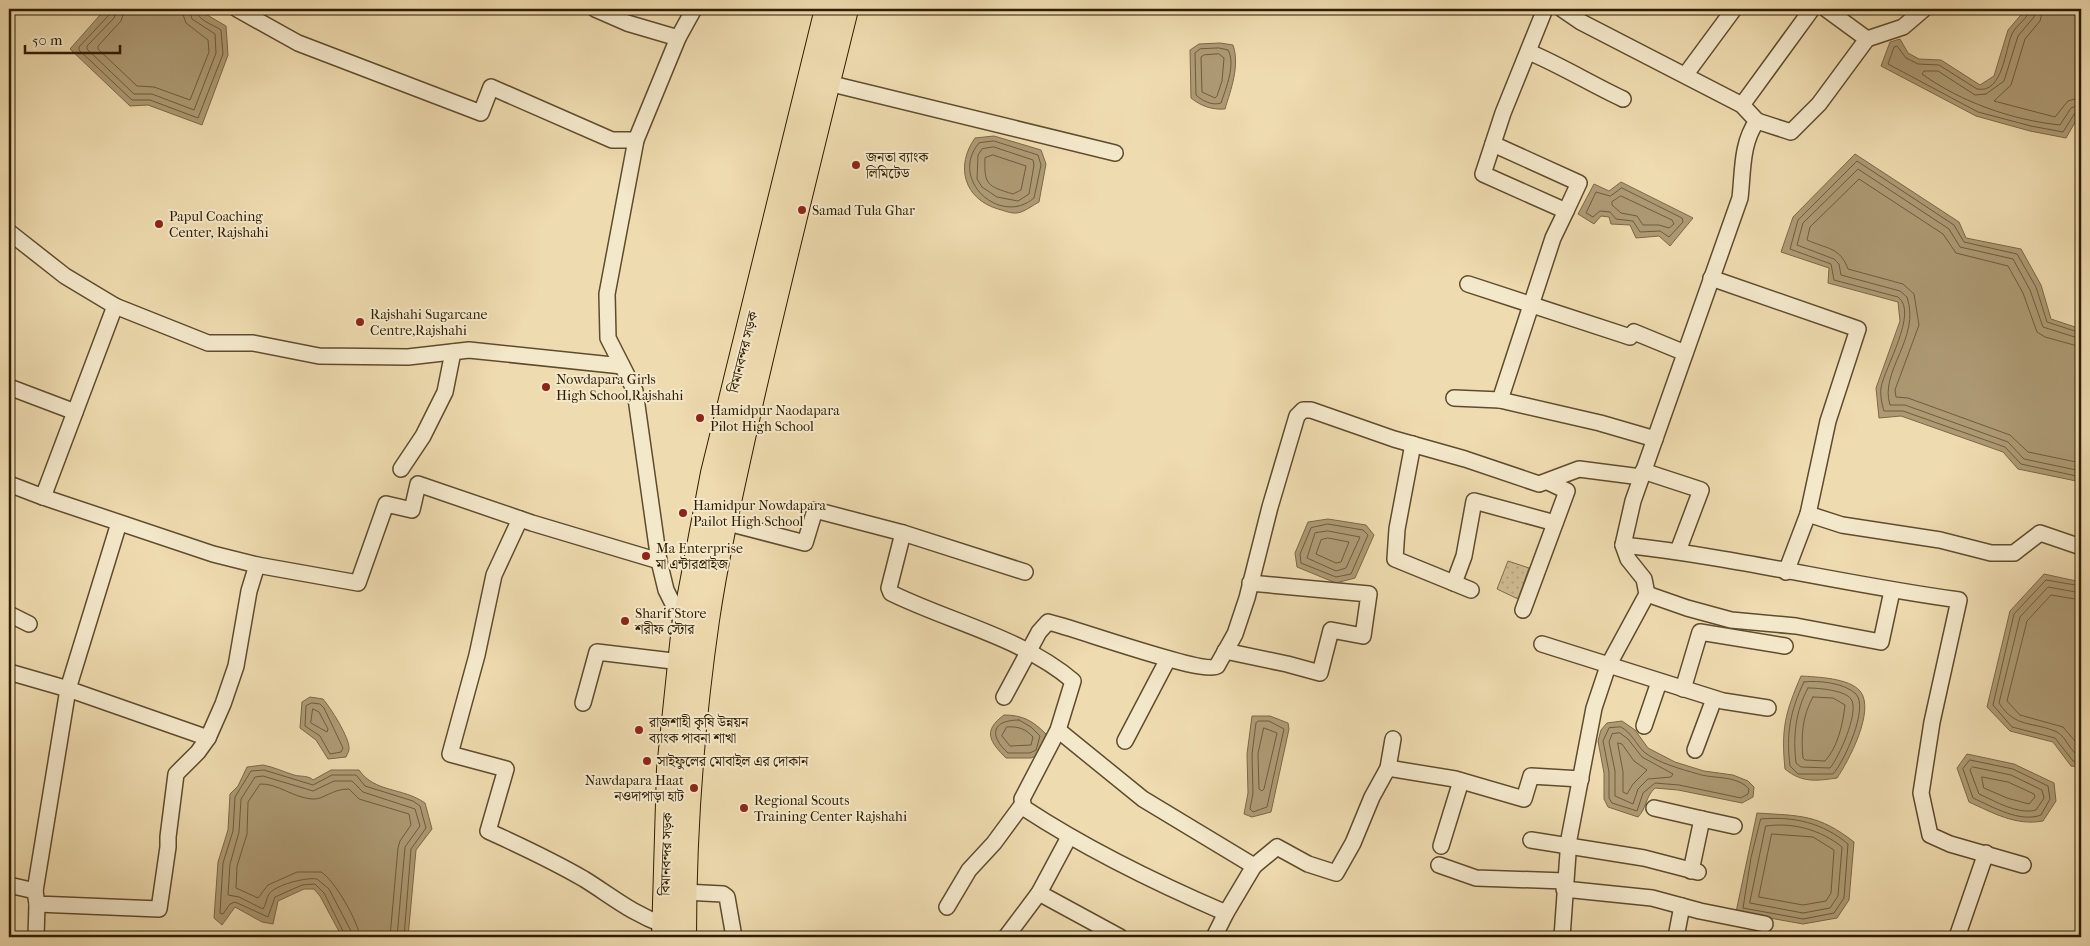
<svg xmlns="http://www.w3.org/2000/svg" width="2090" height="946" font-family="'IM FELL French Canon','Noto Serif Bengali',serif">
	<defs>
		<pattern id="park-dots" width="8" height="8" patternUnits="userSpaceOnUse" patternTransform="scale(1.25)"><rect width="8" height="8" fill="#cebb92"/><path d="M2 2h.1M6 6h.1" fill="none" stroke="#b1a07c" stroke-width="1.8" stroke-linecap="round"/></pattern>
	</defs>
	<rect width="100%" height="100%" fill="#eedbaf"/>
	<filter id="stains"><feTurbulence type="fractalNoise" baseFrequency=".004" numOctaves="4"/><feColorMatrix values="0 0 0 0 .2 0 0 0 0 .09 0 0 0 0 .02 0 0 0 .5 -.17"/></filter>
	<radialGradient id="worn" r=".72"><stop offset=".6" stop-color="#630" stop-opacity="0"/><stop offset="1" stop-color="#630" stop-opacity=".3"/></radialGradient>
	<!-- park -->
	<path fill="url(#park-dots)" stroke="#7e6c4a" d="M 1508,561 L 1529,568 L 1518,599 L 1497,589 Z"/>
	<!-- water -->
	<g fill="#ad9a74" stroke="#7b6846">
		<path d="M 108,9 L 197,9 L 226,26 L 228,55 L 202,125 L 148,105 L 130,106 L 70,49 L 100,15 Z"/>
		<path d="M 2026,9 L 2081,9 L 2081,112 L 2066,138 L 2030,131 L 1976,116 L 1881,66 L 1890,42 L 1900,39 L 1908,53 L 1919,59 L 1941,60 L 1980,85 L 1994,76 L 2008,30 Z"/>
		<path d="M 1220,43 L 1233,45 C 1240,66 1231,89 1225,109 C 1212,110 1201,106 1191,98 L 1190,50 L 1199,44 Z"/>
		<path d="M 994,136 L 1041,150 L 1046,164 L 1039,202 C 1033,205 1027,210 1021,212 C 1013,215 1006,211 998,209 C 964,199 955,166 975,138 Z"/>
		<path d="M 1855,154 L 1959,222 L 1966,238 L 2021,249 L 2041,285 L 2051,319 L 2081,329 L 2081,482 L 2018,469 L 2003,452 L 1901,416 L 1879,418 L 1876,388 L 1900,321 L 1898,302 L 1828,283 L 1829,268 L 1781,252 L 1793,217 Z"/>
		<path d="M 1621,182 L 1693,218 L 1670,246 L 1659,236 L 1636,238 L 1630,225 L 1611,224 L 1609,217 L 1601,216 L 1594,224 L 1578,214 L 1594,184 L 1609,191 Z"/>
		<path d="M 1328,519 L 1366,525 L 1374,535 L 1355,578 L 1336,583 L 1297,567 L 1295,553 L 1308,522 Z"/>
		<path d="M 2044,574 L 2081,582 L 2081,767 L 2071,766 L 2053,742 L 2010,731 L 1987,707 L 2010,611 Z"/>
		<path d="M 1801,676 C 1817,677 1849,678 1860,691 C 1876,710 1848,762 1837,778 C 1816,781 1802,783 1785,769 C 1781,729 1785,713 1801,676 Z"/>
		<path d="M 310,697 L 323,699 C 330,707 350,738 349,749 C 349,752 347,754 346,757 L 328,759 L 316,740 L 300,728 L 302,702 Z"/>
		<path d="M 1004,715 C 1023,715 1033,721 1046,734 L 1040,754 L 1031,758 L 1006,758 C 990,742 982,731 1004,715 Z"/>
		<path d="M 1252,716 L 1270,716 L 1288,723 L 1289,729 L 1271,812 L 1252,817 L 1244,814 L 1248,793 L 1247,754 Z"/>
		<path d="M 1622,721 L 1635,730 L 1648,748 L 1675,762 L 1704,771 L 1733,775 L 1748,781 L 1754,787 L 1753,797 L 1742,803 L 1678,790 L 1655,788 C 1645,797 1647,808 1638,817 L 1608,807 L 1604,799 L 1604,773 L 1598,741 L 1601,730 L 1607,723 Z"/>
		<path d="M 1967,754 L 2014,764 L 2054,783 L 2056,801 L 2043,821 C 2016,826 1993,813 1969,802 L 1957,768 Z"/>
		<path d="M 263,765 C 274,767 284,772 294,775 C 301,777 308,775 313,780 L 331,770 L 359,770 C 375,793 402,787 425,803 L 432,829 L 416,850 L 408,937 L 342,937 L 320,896 L 314,889 L 304,889 L 278,901 L 273,924 L 262,922 L 235,907 L 222,925 L 214,918 L 218,862 L 228,830 L 230,794 L 238,786 L 247,767 Z"/>
		<path d="M 1757,813 C 1801,816 1818,814 1854,842 L 1849,900 L 1837,918 L 1803,924 L 1736,912 Z"/>
	</g>
	<g fill="none" stroke-linecap="round" stroke-linejoin="round">
		<!-- shore -->
		<g stroke="#6e5c3b" stroke-width="1">
			<path d="M 111,9 L 110,14 L 79,47 L 79,50 L 132,100 L 150,100 L 198,118 L 223,54 L 221,30 C 212,24 197,20 195,9"/>
			<path d="M 117,9 L 114,18 L 87,46 L 87,49 L 134,94 L 152,94 L 194,110 L 216,53 L 215,34 L 192,19 L 189,9"/>
			<path d="M 125,9 L 121,21 L 98,46 L 98,49 L 137,86 L 154,87 L 190,100 L 209,52 L 208,40 L 186,23 L 181,9"/>
			<path d="M 2030,9 C 2028,19 2016,25 2012,34 C 2005,49 2003,94 1977,89 L 1939,65 L 1918,64 L 1906,58 L 1897,46 L 1894,47 L 1888,64 L 1978,112 L 2031,126 L 2063,132 L 2075,113 L 2081,111"/>
			<path d="M 2036,9 L 2034,17 L 2018,36 L 2004,81 L 1986,94 L 1975,95 L 1938,71 L 1924,71 L 1922,74 C 1961,102 2012,120 2060,125 L 2071,108 L 2081,104"/>
			<path d="M 2043,9 L 2040,21 L 2025,39 L 2011,85 L 1994,101 L 2055,117 L 2068,101 L 2081,97"/>
			<path d="M 1219,48 L 1228,50 C 1236,64 1226,88 1221,103 C 1213,106 1202,101 1196,95 L 1195,53 L 1200,49 Z"/>
			<path d="M 1219,54 L 1224,58 L 1222,81 L 1217,96 L 1215,98 L 1202,92 L 1201,57 L 1204,55 Z"/>
			<path d="M 994,141 L 1038,155 L 1041,165 L 1034,198 C 1000,227 948,179 979,143 Z"/>
			<path d="M 994,147 L 1033,160 L 1034,165 L 1029,194 L 1018,201 L 997,197 L 982,187 L 977,179 L 978,155 L 982,149 Z"/>
			<path d="M 993,155 L 1026,166 L 1021,190 L 1013,194 C 987,186 984,185 985,158 Z"/>
			<path d="M 1622,188 L 1682,218 L 1683,222 L 1669,237 L 1660,231 L 1640,232 L 1633,221 L 1616,219 L 1610,212 L 1600,211 L 1593,217 L 1586,213 L 1596,192 L 1610,196 Z"/>
			<path d="M 1621,196 L 1672,220 L 1674,224 L 1669,228 L 1659,225 L 1643,225 L 1637,216 L 1621,213 L 1612,205 L 1612,202 Z"/>
			<path d="M 2081,333 L 2047,322 L 2036,287 L 2017,254 L 1964,242 L 1954,225 L 1857,161 L 1798,220 L 1790,249 L 1831,264 L 1834,280 L 1898,297 C 1919,312 1884,368 1881,388 C 1880,395 1882,405 1884,411 L 1903,411 L 2005,447 L 2021,464 L 2081,477"/>
			<path d="M 2081,339 L 2043,327 L 2030,290 L 2013,259 L 1960,247 L 1949,229 L 1858,169 L 1803,223 L 1797,245 L 1834,259 L 1839,264 L 1841,275 L 1900,291 L 1907,297 C 1921,338 1879,371 1890,405 L 1905,405 L 2008,442 L 2024,459 L 2081,471"/>
			<path d="M 2081,347 L 2045,337 L 2037,332 L 2023,293 L 2008,266 L 1956,253 L 1943,234 L 1859,179 L 1810,227 L 1807,240 C 1827,249 1840,247 1848,269 L 1903,284 L 1914,294 L 1919,325 L 1895,390 L 1896,397 L 1908,398 L 2010,435 L 2028,452 L 2081,463"/>
			<path d="M 1328,524 L 1363,530 L 1368,535 L 1351,574 L 1336,577 L 1301,563 L 1300,554 L 1311,528 Z"/>
			<path d="M 1328,531 L 1360,537 L 1346,568 L 1336,571 L 1307,558 L 1315,533 Z"/>
			<path d="M 1328,538 L 1349,542 L 1341,562 L 1336,563 L 1316,554 L 1321,540 Z"/>
			<path d="M 2081,586 L 2046,580 L 2014,614 L 1993,705 L 2012,727 L 2055,738 L 2073,761 L 2081,762"/>
			<path d="M 2081,593 L 2048,587 L 2020,617 L 1999,703 C 2016,729 2033,721 2057,732 C 2067,737 2070,754 2081,756"/>
			<path d="M 2081,600 L 2051,595 L 2027,621 L 2007,701 L 2020,715 L 2063,727 L 2081,748"/>
			<path d="M 1804,682 C 1818,680 1845,683 1856,694 C 1869,708 1844,762 1833,774 L 1798,774 L 1790,766 C 1786,734 1790,711 1804,682 Z"/>
			<path d="M 1808,688 C 1818,688 1848,690 1852,701 C 1858,715 1839,757 1830,768 L 1801,767 L 1796,763 C 1793,737 1795,712 1808,688 Z"/>
			<path d="M 1813,697 L 1833,698 L 1845,705 C 1843,723 1838,747 1825,761 L 1805,760 L 1803,758 C 1801,737 1802,716 1813,697 Z"/>
			<path d="M 312,703 L 320,704 L 324,708 L 343,748 L 341,752 L 330,754 L 320,736 L 305,726 L 306,706 Z"/>
			<path d="M 313,709 L 319,712 L 328,729 L 327,732 L 311,723 Z"/>
			<path d="M 1019,720 L 1031,727 L 1040,736 L 1036,750 L 1030,753 L 1008,753 C 989,736 991,720 1019,720 Z"/>
			<path d="M 1259,721 L 1269,721 L 1284,729 L 1267,807 L 1253,812 L 1250,809 L 1253,793 L 1252,754 L 1256,723 Z"/>
			<path d="M 1007,727 C 1018,726 1026,729 1033,737 L 1031,745 L 1010,746 L 1002,736 Z"/>
			<path d="M 1621,727 C 1632,733 1635,743 1644,752 C 1658,763 1681,769 1698,774 C 1713,779 1737,775 1749,789 L 1748,794 L 1741,798 L 1679,785 L 1655,783 L 1643,793 L 1637,811 L 1612,803 L 1609,798 L 1609,772 L 1603,741 L 1609,728 Z"/>
			<path d="M 1264,728 L 1277,733 L 1264,789 L 1262,791 L 1259,789 L 1258,754 Z"/>
			<path d="M 1620,733 L 1628,739 L 1642,757 L 1673,774 L 1671,777 L 1648,779 L 1638,789 L 1633,804 L 1615,796 L 1615,771 L 1609,742 L 1612,734 Z"/>
			<path d="M 1618,743 L 1622,744 L 1634,761 L 1647,770 L 1633,784 L 1627,794 L 1623,792 L 1623,772 Z"/>
			<path d="M 1970,760 L 2013,769 L 2048,786 L 2050,799 L 2041,815 C 2020,823 1993,807 1973,798 L 1963,769 Z"/>
			<path d="M 1973,767 L 2011,775 L 2042,790 L 2044,798 L 2036,810 C 2018,815 1995,801 1979,794 L 1970,770 Z"/>
			<path d="M 1982,777 L 2008,782 L 2034,794 L 2035,797 L 2029,804 L 2007,798 L 1984,788 Z"/>
			<path d="M 1761,819 C 1794,816 1823,823 1848,844 L 1844,898 L 1834,913 L 1803,919 L 1743,908 L 1751,858 Z"/>
			<path d="M 1766,826 C 1793,822 1821,830 1842,847 L 1838,896 L 1830,908 L 1803,913 L 1750,903 Z"/>
			<path d="M 1772,834 L 1813,837 L 1834,850 L 1831,893 L 1826,901 L 1803,905 L 1759,897 Z"/>
			<path d="M 346,937 L 324,893 L 315,884 L 302,885 L 275,897 L 268,917 L 235,902 L 230,904 L 223,914 L 220,913 L 223,863 L 233,831 L 235,797 L 251,771 L 264,770 L 313,785 L 332,775 L 356,775 L 365,786 L 413,801 L 420,806 L 426,828 L 411,849 L 404,937"/>
			<path d="M 352,937 L 351,931 L 329,889 L 317,879 C 306,877 275,885 269,894 C 266,899 266,905 263,909 L 239,897 L 228,895 L 230,864 L 239,832 L 241,799 L 255,777 L 263,776 L 313,791 L 334,781 L 352,781 L 363,792 L 415,809 L 420,826 L 405,847 L 397,937"/>
			<path d="M 360,937 C 359,923 334,879 321,872 L 297,872 L 268,885 L 258,898 L 236,888 L 237,866 L 247,834 L 248,802 L 260,784 C 277,783 294,798 312,799 C 324,800 331,789 349,789 L 359,799 L 409,814 L 411,825 L 400,841 L 398,848 L 390,937"/>
		</g>
		<!-- minor casing -->
		<g stroke="#5f4c2d" stroke-width="18">
			<g id="minor">
				<path d="M 237,9 L 298,43 L 481,113 L 491,87 L 612,140 L 636,140"/>
				<path d="M 595,9 L 627,23 L 678,38"/>
				<path d="M 1562,9 L 1581,22 L 1742,105 L 1757,121"/>
				<path d="M 1826,9 L 1867,39"/>
				<path d="M 1529,52 C 1562,66 1591,84 1623,99"/>
				<path d="M 1686,74 L 1734,9"/>
				<path d="M 828,83 L 1115,153"/>
				<path d="M 1742,105 L 1812,9"/>
				<path d="M 1493,144 L 1579,183 L 1566,211"/>
				<path d="M 9,232 L 65,276 L 115,306 L 208,343 L 253,343 L 319,356 L 408,357 L 469,350 L 622,366"/>
				<path d="M 1711,278 L 1858,329 L 1828,421 L 1808,514 L 1786,572"/>
				<path d="M 1468,284 L 1630,337 L 1634,332 L 1685,353"/>
				<path d="M 115,306 L 43,497 L 213,554 L 257,565 L 358,583 L 386,504 L 412,510 L 418,484 L 532,523 L 659,561"/>
				<path d="M 9,387 L 75,412"/>
				<path d="M 1454,398 L 1500,400 L 1600,423 L 1655,439"/>
				<path d="M 1500,400 L 1553,238 L 1566,211 L 1483,174 L 1503,113 L 1545,9"/>
				<path d="M 1413,444 L 1397,529 L 1395,559 L 1471,590"/>
				<path d="M 401,469 L 423,436 L 445,392 L 453,352"/>
				<path d="M 1643,471 L 1701,490 L 1678,551"/>
				<path d="M 9,484 L 43,497"/>
				<path d="M 1808,514 L 1842,525 L 1940,540 L 1991,553 L 2014,553 L 2040,533 L 2081,547"/>
				<path d="M 520,519 L 494,575 L 477,655 L 450,754 L 506,769 L 488,831 C 521,846 553,861 584,879 C 613,897 631,913 664,925"/>
				<path d="M 724,522 L 805,543 L 815,510 L 903,533 L 1025,572"/>
				<path d="M 119,523 L 68,689 L 208,738"/>
				<path d="M 903,533 L 889,588 L 891,593 C 950,622 1023,638 1073,681 L 1058,730 L 1022,799 L 1024,808 C 1088,850 1156,883 1226,913"/>
				<path d="M 1623,545 C 1736,557 1847,585 1959,600 L 1932,722 L 1921,793 L 1930,835 L 1950,844 L 2023,865"/>
				<path d="M 1454,583 L 1464,556 L 1474,501 L 1555,523"/>
				<path d="M 1647,594 L 1687,608 L 1731,620 L 1796,626 L 1881,642 L 1892,591"/>
				<path d="M 1523,610 L 1567,491 L 1548,482"/>
				<path d="M 9,614 L 29,624"/>
				<path d="M 684,626 L 666,590 L 659,561 L 635,391 L 608,338 L 607,294 L 636,140 L 678,38 L 694,9"/>
				<path d="M 1542,644 L 1723,701 L 1768,708"/>
				<path d="M 1225,651 L 1287,664 L 1320,673 L 1331,630 L 1363,636 L 1369,594 L 1250,583"/>
				<path d="M 9,672 L 68,689 L 35,891"/>
				<path d="M 1683,689 L 1700,632 L 1785,646"/>
				<path d="M 1004,697 L 1039,632 L 1048,622 C 1075,628 1203,675 1217,666 L 1235,634 L 1247,598 L 1270,507 L 1297,416 L 1303,410 L 1311,410 L 1394,439 L 1465,459 L 1539,484 L 1579,469 L 1641,477"/>
				<path d="M 583,703 L 597,652 L 681,662"/>
				<path d="M 1644,726 L 1659,682"/>
				<path d="M 1058,730 L 1143,799 L 1254,866 L 1226,913 L 1214,937"/>
				<path d="M 1125,741 L 1168,659"/>
				<path d="M 1695,750 L 1714,699"/>
				<path d="M 1388,768 L 1455,779 L 1524,799 L 1531,776 L 1581,779"/>
				<path d="M 1654,808 L 1702,819"/>
				<path d="M 1531,840 L 1644,858 L 1698,872"/>
				<path d="M 1441,846 L 1461,781"/>
				<path d="M 1439,865 L 1476,878 L 1565,881"/>
				<path d="M 1254,866 L 1277,847 L 1308,864 L 1336,873 L 1353,843 L 1372,797 L 1388,768 L 1393,739"/>
				<path d="M 1691,871 L 1702,819 L 1734,826"/>
				<path d="M 9,885 L 35,891 L 37,904 L 159,909 L 168,847 L 168,837 L 176,774 L 198,752 L 208,738 L 223,704 L 236,666 L 249,591 L 257,565"/>
				<path d="M 1564,889 L 1652,898 L 1700,911 L 1765,924"/>
				<path d="M 684,892 L 723,894 L 727,897 L 734,937"/>
				<path d="M 1039,893 L 1120,937"/>
				<path d="M 947,907 L 969,870 L 994,843 L 1022,805"/>
				<path d="M 36,937 L 37,904"/>
				<path d="M 1006,937 L 1039,893 L 1069,837"/>
				<path d="M 1562,937 L 1569,839 L 1594,708 L 1608,666 L 1647,594 L 1644,579 L 1628,559 L 1623,545 L 1633,501 L 1740,198 C 1743,173 1741,143 1757,121 L 1791,132 L 1819,104 L 1867,39 L 1903,27 L 1924,9"/>
				<path d="M 1676,937 L 1682,906"/>
				<path d="M 1957,937 L 1986,853"/>
			</g>
		</g>
		<!-- primary casing -->
		<g stroke="#2f1d02" stroke-width="26">
			<g id="primary">
				<path d="M 664,937 L 669,769 L 684,626 L 713,473 L 827,9"/>
				<path d="M 684,937 C 684,832 692,724 707,620 C 718,545 736,471 752,397 C 782,267 814,138 846,9"/>
			</g>
		</g>
		<!-- minor -->
		<use href="#minor" stroke="#f4e8cb" stroke-width="15"/>
		<!-- primary -->
		<use href="#primary" stroke="#eedbaf" stroke-width="24"/>
	</g>
	<!-- markers -->
	<g fill="#8f2418" stroke="#f4e8cb" stroke-width="2">
		<circle cx="856" cy="165" r="5"/>
		<circle cx="802" cy="210" r="5"/>
		<circle cx="159" cy="224" r="5"/>
		<circle cx="360" cy="322" r="5"/>
		<circle cx="546" cy="387" r="5"/>
		<circle cx="700" cy="418" r="5"/>
		<circle cx="683" cy="513" r="5"/>
		<circle cx="646" cy="556" r="5"/>
		<circle cx="625" cy="621" r="5"/>
		<circle cx="639" cy="730" r="5"/>
		<circle cx="647" cy="761" r="5"/>
		<circle cx="694" cy="788" r="5"/>
		<circle cx="744" cy="808" r="5"/>
	</g>
	<g text-anchor="middle" stroke-width="4" stroke-linejoin="round" paint-order="stroke">
		<!-- poi labels -->
		<g font-size="14" fill="#2f1d02" stroke="#f4e8cb" text-anchor="start">
			<text x="866" y="162">জনতা ব্যাংক<tspan x="866" dy="16">লিমিটেড</tspan></text>
			<text x="812" y="215">Samad Tula Ghar</text>
			<text x="169" y="221">Papul Coaching<tspan x="169" dy="16">Center, Rajshahi</tspan></text>
			<text x="370" y="319">Rajshahi Sugarcane<tspan x="370" dy="16">Centre,Rajshahi</tspan></text>
			<text x="556" y="384">Nowdapara Girls<tspan x="556" dy="16">High School,Rajshahi</tspan></text>
			<text x="710" y="415">Hamidpur Naodapara<tspan x="710" dy="16">Pilot High School</tspan></text>
			<text x="693" y="510">Hamidpur Nowdapara<tspan x="693" dy="16">Pailot High School</tspan></text>
			<text x="656" y="553">Ma Enterprise<tspan x="656" dy="16">মা এন্টারপ্রাইজ</tspan></text>
			<text x="635" y="618">Sharif Store<tspan x="635" dy="16">শরীফ স্টোর</tspan></text>
			<text x="649" y="727">রাজশাহী কৃষি উন্নয়ন<tspan x="649" dy="16">ব্যাংক পাবনা শাখা</tspan></text>
			<text x="657" y="766">সাইফুলের মোবাইল এর দোকান</text>
			<text x="684" y="785" text-anchor="end">Nawdapara Haat<tspan x="684" dy="16">নওদাপাড়া হাট</tspan></text>
			<text x="754" y="805">Regional Scouts<tspan x="754" dy="16">Training Center Rajshahi</tspan></text>
		</g>
		<!-- street labels -->
		<g font-size="14" fill="#2f1d02" stroke="#f4e8cb">
			<text transform="translate(743 352) rotate(-76)" y="5">বিমানবন্দর সড়ক</text>
			<text transform="translate(666 854) rotate(-88)" y="5">বিমানবন্দর সড়ক</text>
		</g>
	</g>
	<!-- margin -->
	<rect width="2090" height="946" fill="none" stroke="#eedbaf" stroke-width="30"/>
	<rect x="10" y="10" width="2070" height="926" fill="none" stroke="#2f1d02" stroke-width="2.5"/>
	<rect x="15" y="15" width="2060" height="916" fill="none" stroke="#2f1d02"/>
	<!-- scale -->
	<path d="M25 45v8h95v-8" fill="none" stroke="#2f1d02" stroke-width="2.5"/>
	<text x="32" y="45" font-size="15" fill="#2f1d02" stroke="#f4e8cb" stroke-width="4" paint-order="stroke">50 m</text>
	<rect width="100%" height="100%" filter="url(#stains)"/>
	<rect width="100%" height="100%" fill="url(#worn)"/>
</svg>
